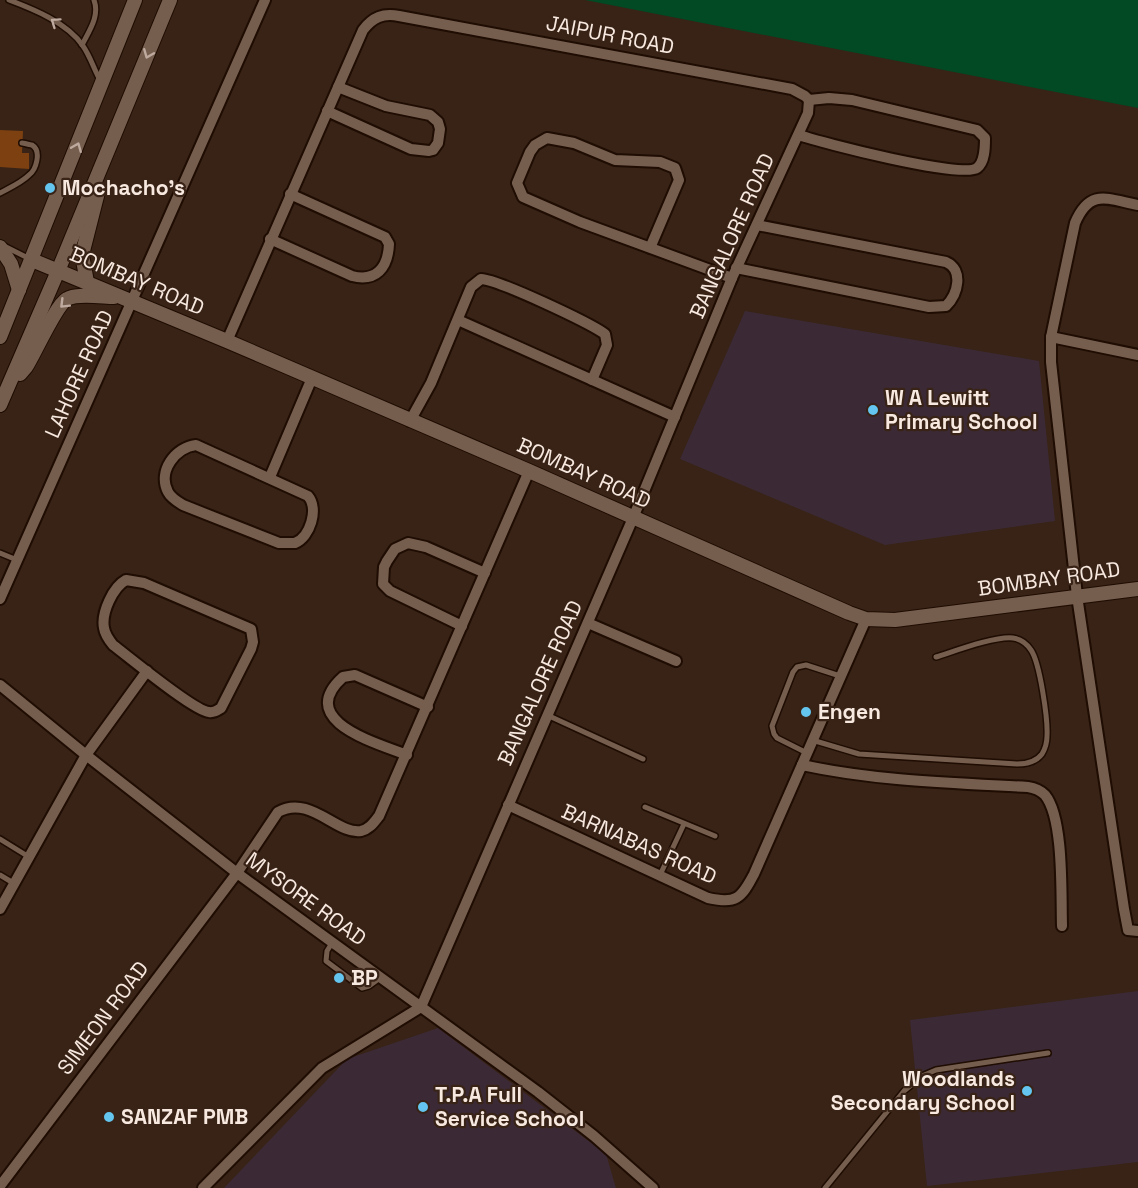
<svg xmlns="http://www.w3.org/2000/svg" width="1138" height="1188" font-family="'Space Grotesk',sans-serif">
	<rect width="100%" height="100%" fill="#382316"/>
	<!-- education -->
	<g fill="#3b2a35">
		<path d="M 745,311 L 1039,361 L 1055,521 L 885,545 L 680,459 Z"/>
		<path d="M 1138,991 L 1138,1162 L 927,1186 L 910,1020 Z"/>
		<path d="M 438,1028 L 606,1154 L 616,1188 L 224,1188 L 347,1059 Z"/>
	</g>
	<!-- green -->
	<path fill="#014a24" d="M 585,0 L 1138,0 L 1138,108 Z"/>
	<!-- building -->
	<path fill="#7c4011" d="M 0,130 L 23,131 L 22,153 L 29,153 L 29,169 L 0,167 Z"/>
	<g fill="none" stroke-linecap="round" stroke-linejoin="round">
		<!-- service casing -->
		<g stroke="#1f0c02" stroke-width="8">
			<g id="service">
				<path d="M 9,0 C 33,9 68,23 83,46 C 90,56 94,69 100,80"/>
				<path d="M 82,45 C 89,31 100,16 94,0"/>
				<path d="M 0,193 C 9,188 21,183 29,175 C 36,170 42,151 32,145 C 31,145 23,143 22,143"/>
				<path d="M 4,246 L 30,259"/>
				<path d="M 0,553 L 17,560"/>
				<path d="M 547,715 L 643,759"/>
				<path d="M 812,740 L 859,754 L 1017,764 C 1026,764 1036,762 1042,754 C 1045,749 1047,743 1047,736 C 1048,720 1040,663 1031,650 C 1027,644 1020,639 1013,638 C 995,636 955,651 936,657"/>
				<path d="M 807,753 L 777,738 L 774,734 L 772,726 L 793,672 L 797,667 L 806,665 L 840,676"/>
				<path d="M 645,807 L 715,836"/>
				<path d="M 0,839 L 29,857"/>
				<path d="M 0,875 L 15,884"/>
				<path d="M 660,875 L 684,824"/>
				<path d="M 332,943 L 327,951 L 326,961 L 362,988 L 369,986 L 380,978"/>
				<path d="M 825,1188 L 904,1091 L 922,1076 L 936,1070 L 1048,1053"/>
			</g>
		</g>
		<!-- minor casing -->
		<g stroke="#1f0c02" stroke-width="14">
			<g id="minor">
				<path d="M 327,111 L 411,149 L 429,151 L 433,150 L 438,143 L 440,129 L 438,122 L 430,115 L 386,106 L 338,87"/>
				<path d="M 799,135 C 822,143 962,179 977,168 C 985,162 985,147 985,138 L 977,130 L 852,100 L 829,98 L 809,100"/>
				<path d="M 1138,205 C 1107,199 1090,188 1075,223 L 1051,337 L 1051,362 L 1077,596 L 1124,909 L 1128,930 L 1138,931"/>
				<path d="M 270,239 L 352,276 C 376,282 388,268 389,244 L 385,237 L 290,194"/>
				<path d="M 650,248 L 679,180 L 675,168 L 660,162 L 615,160 L 574,143 L 547,138 L 535,145 L 530,152 L 517,183 L 523,197 L 580,222 L 732,278"/>
				<path d="M 736,268 L 929,307 L 946,306 C 958,294 964,270 946,262 L 757,225"/>
				<path d="M 458,320 L 675,417"/>
				<path d="M 1051,337 L 1138,355"/>
				<path d="M 410,421 L 431,383 L 471,287 L 481,279 C 499,280 588,322 605,334 L 607,345 L 592,380"/>
				<path d="M 196,445 L 308,496 C 319,509 310,537 295,543 L 279,543 L 183,505 C 178,502 171,498 168,492 C 157,471 176,447 196,445 Z"/>
				<path d="M 270,477 L 312,378"/>
				<path d="M 126,580 L 144,583 L 251,629 L 253,642 L 251,649 L 221,708 C 218,710 214,713 209,712 C 194,711 129,657 113,645 C 109,640 105,635 104,628 C 101,613 113,587 126,580 Z"/>
				<path d="M 0,599 L 265,0"/>
				<path d="M 588,623 L 676,661"/>
				<path d="M 462,626 L 390,591 L 383,584 L 384,567 L 387,561 L 395,549 L 408,543 L 426,547 L 485,573"/>
				<path d="M 0,685 L 86,755 L 237,873 L 538,1092 L 594,1136 L 653,1188"/>
				<path d="M 407,755 C 377,743 294,721 343,677 L 355,675 L 428,707"/>
				<path d="M 802,765 C 876,781 953,783 1028,787 C 1035,788 1040,790 1045,795 C 1064,818 1061,895 1062,926"/>
				<path d="M 508,805 L 708,898 C 736,904 741,899 754,874 L 866,619"/>
				<path d="M 0,909 L 86,755 L 147,671"/>
				<path d="M 0,1186 L 237,873 L 278,812 C 310,794 337,835 361,831 C 370,829 374,822 379,816 L 529,471"/>
				<path d="M 203,1188 L 322,1068 L 421,1007 L 633,518 L 732,278 L 808,113 L 809,100 L 805,96 L 792,89 L 399,16 C 383,13 373,17 363,30 L 227,341"/>
			</g>
		</g>
		<!-- tertiary casing -->
		<g stroke="#1f0c02" stroke-width="16">
			<g id="tertiary">
				<path d="M 0,247 L 11,264 L 19,290"/>
				<path d="M 32,260 L 227,341 L 529,471 L 849,613 L 866,619 L 895,620 L 1138,589"/>
				<path d="M 87,282 L 82,255 L 98,192"/>
				<path d="M 0,337 L 135,0"/>
				<path d="M 20,374 L 26,367 C 35,353 56,305 67,299 C 76,293 103,297 114,297"/>
				<path d="M 0,405 L 58,271 L 170,0"/>
			</g>
		</g>
		<!-- service -->
		<use href="#service" stroke="#765e4f" stroke-width="5"/>
		<!-- minor -->
		<use href="#minor" stroke="#765e4f" stroke-width="10"/>
		<!-- tertiary -->
		<use href="#tertiary" stroke="#765e4f" stroke-width="14"/>
	</g>
	<!-- one-way arrows -->
	<defs><path id="oneway-chevron" d="M-2-3.5L2.5 0L-2 3.5" fill="none" stroke-width="1.6" stroke-linecap="round" stroke-linejoin="round" transform="scale(1.5)"/></defs>
	<g stroke="#beaa9f">
		<use href="#oneway-chevron" transform="translate(55 22) rotate(-145)"/>
		<use href="#oneway-chevron" transform="translate(148 54) rotate(112)"/>
		<use href="#oneway-chevron" transform="translate(77 147) rotate(-68)"/>
		<use href="#oneway-chevron" transform="translate(64 304) rotate(135)"/>
	</g>
	<!-- markers -->
	<g fill="#64c5ee" stroke="#382316" stroke-width="2">
		<circle cx="50" cy="188" r="6"/>
		<circle cx="873" cy="410" r="6"/>
		<circle cx="806" cy="712" r="6"/>
		<circle cx="339" cy="978" r="6"/>
		<circle cx="1027" cy="1091" r="6"/>
		<circle cx="423" cy="1107" r="6"/>
		<circle cx="109" cy="1117" r="6"/>
	</g>
	<g text-anchor="middle" stroke-width="4.5" stroke-linejoin="round" paint-order="stroke">
		<!-- street labels -->
		<g font-size="21" fill="#f8e9e0" stroke="#382316">
			<text transform="translate(610 35) rotate(11)" y="7">JAIPUR ROAD</text>
			<text transform="translate(732 236) rotate(-66)" y="7">BANGALORE ROAD</text>
			<text transform="translate(137 281) rotate(23)" y="7">BOMBAY ROAD</text>
			<text transform="translate(79 374) rotate(-66)" y="7">LAHORE ROAD</text>
			<text transform="translate(584 473) rotate(24)" y="7">BOMBAY ROAD</text>
			<text transform="translate(1049 579) rotate(-8)" y="7">BOMBAY ROAD</text>
			<text transform="translate(540 683) rotate(-66)" y="7">BANGALORE ROAD</text>
			<text transform="translate(639 844) rotate(24)" y="7">BARNABAS ROAD</text>
			<text transform="translate(306 899) rotate(36)" y="7">MYSORE ROAD</text>
			<text transform="translate(103 1018) rotate(-53)" y="7">SIMEON ROAD</text>
		</g>
		<!-- poi labels -->
		<g font-size="21" font-weight="bold" fill="#f8e9e0" stroke="#382316" text-anchor="start">
			<text x="62" y="195">Mochacho's</text>
			<text x="885" y="405">W A Lewitt<tspan x="885" dy="24">Primary School</tspan></text>
			<text x="818" y="719">Engen</text>
			<text x="351" y="985">BP</text>
			<text x="1015" y="1086" text-anchor="end">Woodlands<tspan x="1015" dy="24">Secondary School</tspan></text>
			<text x="435" y="1102">T.P.A Full<tspan x="435" dy="24">Service School</tspan></text>
			<text x="121" y="1124">SANZAF PMB</text>
		</g>
	</g>
</svg>
